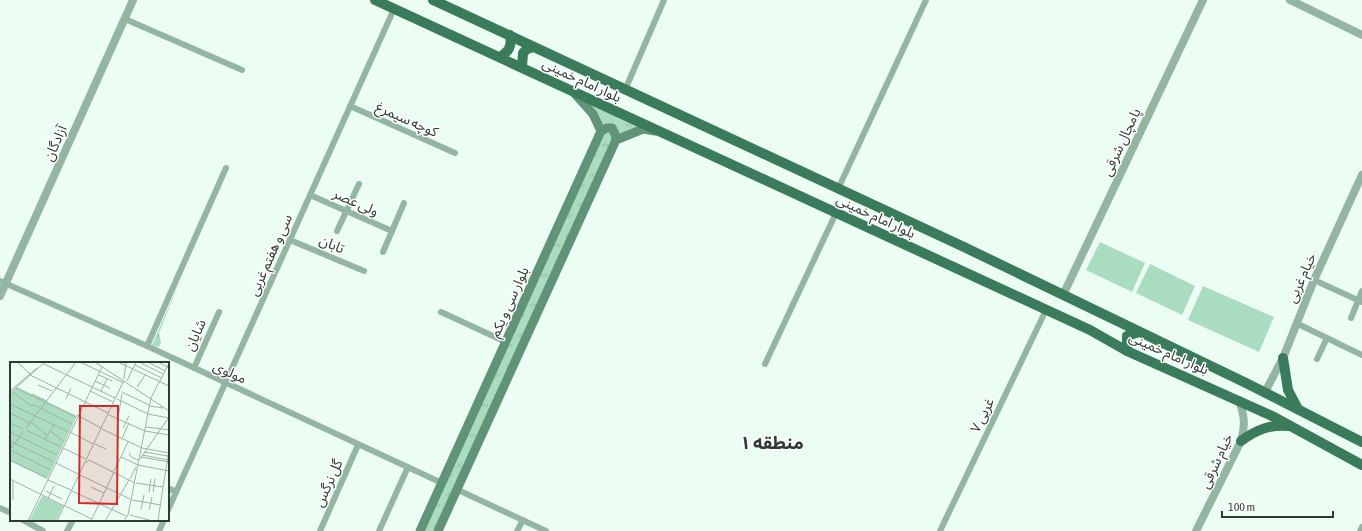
<svg xmlns="http://www.w3.org/2000/svg" width="1362" height="531" font-family="'Asap Condensed','Noto Sans Arabic',sans-serif">
	<defs>
		<pattern id="grass-tufts" width="24" height="20" patternUnits="userSpaceOnUse"><rect width="24" height="20" fill="#aadcc0"/><path d="M3 7l-1-3M5 7V3M7 7l1-3M15 17l-1-3M17 17v-4M19 17l1-3" fill="none" stroke="#93bea5"/></pattern>
	</defs>
	<rect width="100%" height="100%" fill="#ecfef4"/>
	<!-- grass -->
	<g fill="url(#grass-tufts)">
		<path d="M 586,99 L 644,127 L 619,136 L 603,127 Z"/>
		<path d="M 610,130 L 614,139 L 436,531 L 422,531 L 603,132 Z"/>
		<path d="M 180,281 L 159,333 L 161,342 L 159,347 L 152,345 Z"/>
	</g>
	<!-- garden -->
	<g fill="#aadcc0">
		<path d="M 1100,242 L 1145,263 L 1132,292 L 1086,270 Z"/>
		<path d="M 1150,264 L 1195,286 L 1182,315 L 1136,293 Z"/>
		<path d="M 1203,286 L 1274,317 L 1259,352 L 1188,320 Z"/>
	</g>
	<g fill="none" stroke-linecap="round" stroke-linejoin="round">
		<!-- minor -->
		<g stroke="#94b5a2" stroke-width="6">
			<path d="M 125,19 L 242,70"/>
			<path d="M 625,90 L 664,0"/>
			<path d="M 350,106 L 455,153"/>
			<path d="M 838,189 L 926,0"/>
			<path d="M 310,195 L 392,231"/>
			<path d="M 337,231 L 359,184"/>
			<path d="M 290,240 L 364,271"/>
			<path d="M 383,252 L 404,203"/>
			<path d="M 1314,280 L 1362,302"/>
			<path d="M 0,281 L 147,346 L 442,483"/>
			<path d="M 441,312 L 506,342"/>
			<path d="M 1351,318 L 1362,291"/>
			<path d="M 1296,323 L 1362,355"/>
			<path d="M 147,346 L 226,168"/>
			<path d="M 1317,359 L 1327,338"/>
			<path d="M 765,364 L 836,213"/>
			<path d="M 194,368 L 219,312"/>
			<path d="M 168,488 L 176,492"/>
			<path d="M 456,489 L 546,531"/>
			<path d="M 0,508 L 11,513"/>
			<path d="M 168,510 L 394,9"/>
			<path d="M 23,520 L 43,531"/>
			<path d="M 67,531 L 73,520"/>
			<path d="M 159,531 L 164,520"/>
			<path d="M 320,531 L 358,445"/>
			<path d="M 379,531 L 408,467"/>
			<path d="M 517,531 L 523,520"/>
			<path d="M 940,531 L 1046,310"/>
			<path d="M 1360,531 L 1362,527"/>
		</g>
		<!-- tertiary -->
		<g stroke="#94b5a2" stroke-width="8">
			<path d="M 1290,0 L 1362,35"/>
			<path d="M 1063,295 L 1203,0"/>
			<path d="M 0,296 L 133,0"/>
			<path d="M 1265,392 L 1283,358 L 1314,280 L 1362,175"/>
			<path d="M 1196,531 L 1241,441 C 1246,425 1244,415 1239,400"/>
		</g>
		<!-- secondary -->
		<g stroke="#619379" stroke-width="9">
			<path d="M 601,131 L 607,128 L 612,128 L 615,134 L 616,140"/>
			<path d="M 420,531 L 601,131 L 593,114 L 575,94"/>
			<path d="M 438,531 L 616,140 L 643,129 L 655,131"/>
		</g>
		<!-- primary -->
		<g stroke="#397b5b" stroke-width="10">
			<path d="M 375,0 L 1090,330 L 1127,351 L 1272,416 L 1362,465"/>
			<path d="M 433,0 L 964,247 L 1246,383 L 1362,442"/>
			<path d="M 500,57 C 509,51 512,47 510,35"/>
			<path d="M 522,67 L 523,53 L 527,49 L 534,47"/>
			<path d="M 1127,351 L 1127,336 L 1139,332"/>
			<path d="M 1283,358 L 1288,390 L 1298,409"/>
			<path d="M 1241,441 C 1256,430 1270,424 1289,426"/>
		</g>
	</g>
	<g text-anchor="middle" stroke-width="3" stroke-linejoin="round" paint-order="stroke">
		<!-- street labels -->
		<g font-size="14" fill="#2e3a33" stroke="#fff">
			<text transform="translate(582 80) rotate(25)" y="5">بلوار امام خمینی</text>
			<text transform="translate(407 119) rotate(24)" y="5">کوچه سیمرغ</text>
			<text transform="translate(1121 142) rotate(-65)" y="5">پامچال شرقی</text>
			<text transform="translate(55 143) rotate(-66)" y="5">آزادگان</text>
			<text transform="translate(356 202) rotate(24)" y="5">ولی عصر</text>
			<text transform="translate(876 216) rotate(25)" y="5">بلوار امام خمینی</text>
			<text transform="translate(332 244) rotate(23)" y="5">تابان</text>
			<text transform="translate(270 255) rotate(-66)" y="5">سی و هفتم غربی</text>
			<text transform="translate(1301 278) rotate(-66)" y="5">خیام غربی</text>
			<text transform="translate(509 302) rotate(-66)" y="5">بلوار سی و یکم</text>
			<text transform="translate(195 335) rotate(-66)" y="5">شایان</text>
			<text transform="translate(1169 353) rotate(24)" y="5">بلوار امام خمینی</text>
			<text transform="translate(230 372) rotate(25)" y="5">مولوی</text>
			<text transform="translate(982 415) rotate(-64)" y="5">۷ غربی</text>
			<text transform="translate(1216 461) rotate(-65)" y="5">خیام شرقی</text>
			<text transform="translate(328 483) rotate(-66)" y="5">گل نرگس</text>
		</g>
		<!-- district labels -->
		<g font-size="18" font-weight="bold" fill="#2e3a33" stroke="#fff">
			<text x="772" y="449">منطقه ۱</text>
		</g>
	</g>
	<!-- overview -->
	<g transform="translate(10 362)">
		<rect width="159" height="159" fill="#ecfef4"/>
		<path d="M 32,134 L 53,144 L 46,159 L 19,159 Z" fill="#aadcc0"/>
		<path d="M 7,25 L 67,54 L 37,117 L 0,99 L 0,32 Z" fill="#aadcc0"/>
		<path fill="none" stroke="#a0b0a7" stroke-width="1" d="M 7,0 L 20,12M 70,0 L 114,21M 85,0 L 159,49M 108,0 L 159,24M 129,0 L 153,12M 138,0 L 155,9M 148,0 L 159,6M 34,2 L 105,36M 125,3 L 152,16M 20,13 L 98,51M 89,13 L 102,19M 114,17 L 116,0M 85,19 L 100,26M 117,19 L 126,0M 149,21 L 159,1M 28,23 L 42,29M 127,25 L 135,13M 6,26 L 66,55M 0,29 L 27,6M 80,29 L 103,40M 91,29 L 97,17M 3,30 L 21,44 L 24,43 L 62,62M 112,30 L 139,43M 0,31 L 35,0M 22,32 L 37,39M 56,37 L 61,26M 107,37 L 138,52M 0,42 L 59,70M 140,44 L 153,46M 0,51 L 20,61M 138,52 L 159,56M 67,53 L 91,66M 99,53 L 135,69M 108,56 L 112,32M 21,60 L 37,73M 0,61 L 13,67M 136,65 L 159,68M 16,66 L 66,0M 113,66 L 119,54M 92,67 L 132,86 L 159,91M 16,68 L 51,85M 40,69 L 54,79M 135,69 L 159,73M 0,70 L 47,93M 60,70 L 83,82M 112,76 L 119,61M 35,77 L 44,63M 0,79 L 44,100M 85,82 L 96,87M 53,86 L 76,97M 0,87 L 14,69M 0,88 L 41,108M 134,90 L 158,94M 119,91 L 121,95 L 128,98M 132,93 L 158,98M 111,95 L 128,103 L 159,109M 131,95 L 159,100M 130,97 L 159,55M 0,98 L 37,116M 46,101 L 68,112M 76,101 L 79,98 L 125,121M 104,109 L 118,80M 70,113 L 120,137M 0,117 L 54,144M 120,117 L 126,105M 38,118 L 61,128M 3,119 L 3,138M 126,121 L 153,125 L 159,89M 81,125 L 94,131M 36,129 L 52,137M 62,129 L 116,154M 139,130 L 141,117M 143,130 L 145,117M 38,136 L 44,124M 122,138 L 151,143M 55,144 L 82,157M 131,147 L 134,133M 139,148 L 142,135M 120,153 L 139,158M 18,159 L 92,5M 47,159 L 114,18M 81,159 L 104,110M 95,159 L 119,118M 114,159 L 118,153 L 141,36 L 149,20M 148,159 L 153,125"/>
		<path fill="#d62828" fill-opacity="0.15" stroke="#d62828" stroke-width="2" d="M 70,44 L 108,44 L 107,142 L 69,141 Z"/>
		<rect width="159" height="159" fill="none" stroke="#2e3a33" stroke-width="2"/>
	</g>
	<!-- scale -->
	<path d="M1222 511v6h111v-6" fill="none" stroke="#2e3a33" stroke-width="2"/>
	<text x="1228" y="511" font-size="12" fill="#2e3a33" stroke="#ffffff" stroke-width="3" paint-order="stroke">100 m</text>
</svg>
